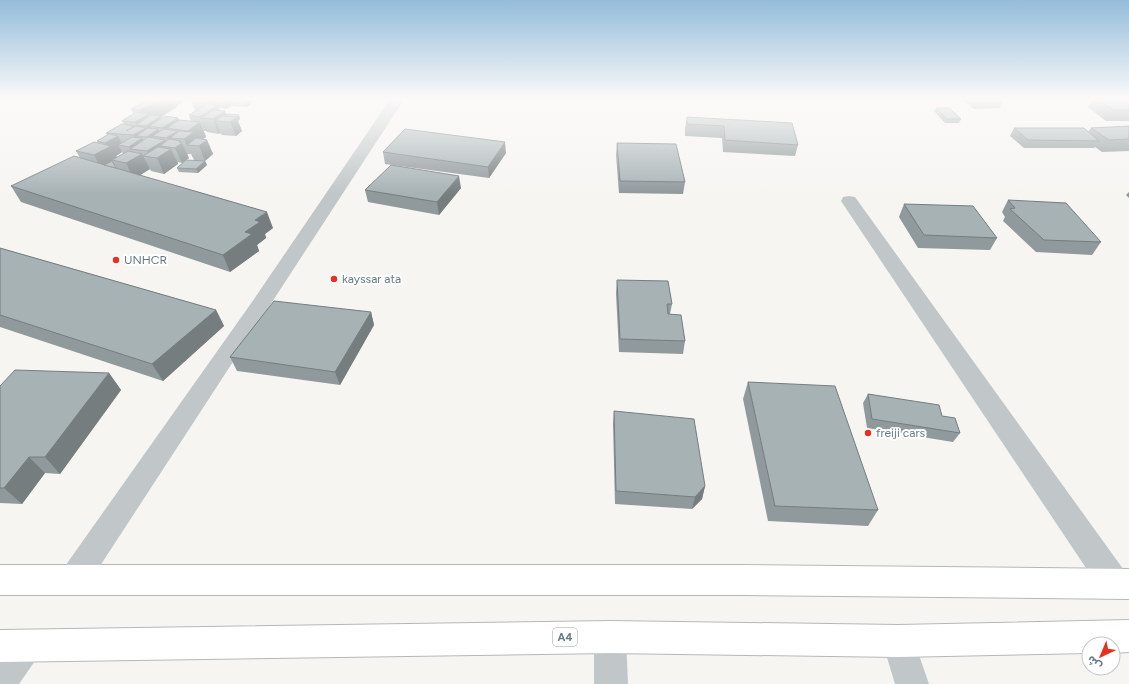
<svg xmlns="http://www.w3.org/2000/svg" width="1129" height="684" font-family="Figtree,'Noto Sans Arabic',sans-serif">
	<rect width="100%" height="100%" fill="#f6f5f2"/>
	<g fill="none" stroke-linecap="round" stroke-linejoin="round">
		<!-- trunk casing -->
		<g stroke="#b4b8bb" stroke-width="2">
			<g id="trunk">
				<path d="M 0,565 L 745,565 L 1129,569 L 1129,599 L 745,595 L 0,595 Z"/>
				<path d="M 1129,620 L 1129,652 L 1113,653 L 1113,644 L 1089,644 L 1089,653 L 898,657 L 610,653 L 0,662 L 0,630 L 610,621 L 898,625 Z"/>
			</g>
		</g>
		<!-- minor -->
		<g fill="#c1c6c8" fill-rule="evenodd">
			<path d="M 849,196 L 855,197 L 1126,573 C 1129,582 1129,586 1126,595 L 1115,599 L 1104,595 L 841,201 L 843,197 Z"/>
			<path d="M 610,621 L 622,625 L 626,637 L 628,684 L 594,684 L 594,637 L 598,625 Z"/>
			<path d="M 898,625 L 910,629 L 929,684 L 895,684 L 882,641 L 886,629 Z"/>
			<path d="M 25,630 L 37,634 L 41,646 L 37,658 L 19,684 L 0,684 L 0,653 L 13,634 Z"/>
		</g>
		<!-- tertiary -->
		<path fill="#c1c6c8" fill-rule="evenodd" d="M 391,98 L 405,98 L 85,589 L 74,594 L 63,589 L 59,579 L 63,569 L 252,302 Z"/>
		<!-- trunk -->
		<use href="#trunk" fill="#fff" fill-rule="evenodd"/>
	</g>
	<!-- wall -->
	<g fill="#90999c" fill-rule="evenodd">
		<path d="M 151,98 L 185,98 L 186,99 L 178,105 L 177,105 L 178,106 L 161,117 L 162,118 L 178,118 L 179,120 L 191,121 L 189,115 L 195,111 L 192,102 L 188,102 L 186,98 L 252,98 L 253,101 L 247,107 L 232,106 L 232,105 L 226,109 L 219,108 L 220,111 L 226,114 L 239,115 L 240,119 L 238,121 L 242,131 L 236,136 L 222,135 L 220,133 L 219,134 L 207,132 L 207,131 L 204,131 L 206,137 L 203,139 L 207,140 L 213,154 L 205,161 L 207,165 L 198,173 L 179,172 L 177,168 L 194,160 L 191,154 L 187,154 L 189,158 L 182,163 L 178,162 L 178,164 L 164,174 L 151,171 L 150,169 L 140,175 L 273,228 L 265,234 L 266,238 L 257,245 L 259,251 L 230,272 L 21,202 L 11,186 L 80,158 L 76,151 L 98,143 L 97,141 L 108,135 L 106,133 L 124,124 L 122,121 L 134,114 L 131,109 ZM 122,152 L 123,154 L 117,157 L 116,156 Z"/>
		<path d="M 960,98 L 1000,98 L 1003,100 L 1000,108 L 974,109 Z"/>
		<path d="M 1093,98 L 1129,98 L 1129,121 L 1106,121 L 1088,107 Z"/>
		<path d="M 936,108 L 961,119 L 959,123 L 945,123 L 934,111 Z"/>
		<path d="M 687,117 L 798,145 L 795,156 L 723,152 L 722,138 L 685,136 L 685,128 Z"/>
		<path d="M 1129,126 L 1129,151 L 1102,152 L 1095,147 L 1094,148 L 1024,148 L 1010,136 L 1014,128 L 1088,132 L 1091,128 Z"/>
		<path d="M 617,143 L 685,182 L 683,194 L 619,193 L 616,155 Z"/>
		<path d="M 383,152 L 506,153 L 489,178 L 385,164 Z"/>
		<path d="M 461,188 L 439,215 L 368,202 L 365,190 Z"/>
		<path d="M 1129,192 L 1129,198 L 1126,195 Z"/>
		<path d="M 1008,200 L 1101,242 L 1092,255 L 1036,252 L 1003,221 L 1005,217 L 1002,212 Z"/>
		<path d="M 904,204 L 997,238 L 990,250 L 918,248 L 899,217 Z"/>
		<path d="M 0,248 L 216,310 L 224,326 L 163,381 L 0,327 Z"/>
		<path d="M 617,280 L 672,304 L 670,314 L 685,341 L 683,354 L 619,352 L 616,293 Z"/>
		<path d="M 371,312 L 374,325 L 340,385 L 237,371 L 230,357 Z"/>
		<path d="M 109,373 L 121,390 L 60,474 L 45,473 L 22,504 L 0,503 L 0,386 Z"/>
		<path d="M 748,382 L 878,510 L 868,526 L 768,521 L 743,399 Z"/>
		<path d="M 868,394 L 942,416 L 960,433 L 953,442 L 867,428 L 863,403 Z"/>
		<path d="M 614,411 L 705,486 L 702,499 L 692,509 L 615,504 L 613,424 Z"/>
	</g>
	<!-- shaded-wall -->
	<g fill="#757d7f" fill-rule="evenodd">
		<path d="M 162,98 L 174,98 L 178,106 L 161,117 L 165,126 L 178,118 L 183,130 L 167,128 L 171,136 L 178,131 L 182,139 L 170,138 L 174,148 L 171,147 L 162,128 L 149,126 L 153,133 L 158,129 L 162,138 L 152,136 L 156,146 L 165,140 L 169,147 L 160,146 L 164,154 L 171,149 L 178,164 L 164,174 L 157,158 L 150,157 L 147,151 L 130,149 L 129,147 L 136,142 L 133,135 L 126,131 L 134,126 L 137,133 L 146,128 L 150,135 L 150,134 L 146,126 L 136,125 L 135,122 L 143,118 L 139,110 ZM 136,136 L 147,137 L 152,148 L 148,151 L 142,138 L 138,141 Z"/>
		<path d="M 175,98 L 185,98 L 186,99 L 178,105 Z"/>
		<path d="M 209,98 L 213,98 L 217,106 L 218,105 L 221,114 L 225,111 L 229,122 L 216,121 L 220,133 L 219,134 L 213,119 L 201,118 L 207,131 L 206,131 L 200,117 L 209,111 L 205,100 Z"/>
		<path d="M 222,98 L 229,98 L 232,105 L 226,109 Z"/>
		<path d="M 243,98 L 252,98 L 253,101 L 247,107 Z"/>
		<path d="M 239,115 L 240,119 L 238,121 L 242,131 L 236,136 L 230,122 Z"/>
		<path d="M 200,122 L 206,137 L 198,143 L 207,140 L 213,154 L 205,161 L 199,146 L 187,145 L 191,154 L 184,139 L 190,135 L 188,131 Z"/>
		<path d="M 118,136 L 123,146 L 118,145 L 122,152 L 116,156 L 119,160 L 112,160 L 114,163 L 102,170 L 94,155 L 108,147 L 105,143 Z"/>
		<path d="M 181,141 L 189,158 L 182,163 L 175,148 L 179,142 Z"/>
		<path d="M 505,142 L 506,153 L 489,178 L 488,167 Z"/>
		<path d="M 142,154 L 150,169 L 134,179 L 126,163 Z"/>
		<path d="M 205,161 L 207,165 L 198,173 L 196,169 Z"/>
		<path d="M 459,176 L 461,188 L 439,215 L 437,202 Z"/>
		<path d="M 267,212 L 273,228 L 265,234 L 266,238 L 257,245 L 259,251 L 230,272 L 223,255 L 245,232 L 255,220 Z"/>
		<path d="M 216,310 L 224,326 L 163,381 L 152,364 Z"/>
		<path d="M 371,312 L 374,325 L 340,385 L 335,372 Z"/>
		<path d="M 109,373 L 121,390 L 60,474 L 45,457 Z"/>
		<path d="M 29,457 L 45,473 L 22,504 L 4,488 Z"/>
		<path d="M 705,486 L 702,499 L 692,509 L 695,497 Z"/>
	</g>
	<!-- building -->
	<g fill="#a7b2b5" stroke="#757d7f">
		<path d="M 151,98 L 162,98 L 149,106 L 139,110 L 131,109 Z"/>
		<path d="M 193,98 L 209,98 L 205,100 L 190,99 Z"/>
		<path d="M 973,98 L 1000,98 L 1003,100 L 977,101 Z"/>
		<path d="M 1096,98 L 1129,98 L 1129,110 L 1113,110 Z"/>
		<path d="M 207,104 L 218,105 L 200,117 L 189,115 Z"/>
		<path d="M 936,108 L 949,108 L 961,119 L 947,119 Z"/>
		<path d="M 213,110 L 225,111 L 213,119 L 201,118 Z"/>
		<path d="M 136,112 L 149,114 L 135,122 L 122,121 Z"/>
		<path d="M 226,114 L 239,115 L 237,117 L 226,116 Z"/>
		<path d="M 151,115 L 161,116 L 146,126 L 136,125 Z"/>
		<path d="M 165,116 L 178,118 L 162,128 L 149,126 Z"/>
		<path d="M 222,116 L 237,117 L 230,122 L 216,121 Z"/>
		<path d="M 687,117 L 792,123 L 798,145 L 725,140 L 724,126 L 687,124 Z"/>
		<path d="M 179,120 L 200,122 L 188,131 L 167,128 Z"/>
		<path d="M 122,124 L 134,126 L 126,131 L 136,126 L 146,128 L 133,135 L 106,133 Z"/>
		<path d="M 1129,126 L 1129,139 L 1109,140 L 1091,128 Z"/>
		<path d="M 148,128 L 158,129 L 147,137 L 136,136 Z"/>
		<path d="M 1014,128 L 1084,128 L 1099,141 L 1028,140 Z"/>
		<path d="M 164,129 L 178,131 L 166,138 L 152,136 Z"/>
		<path d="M 405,129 L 505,142 L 488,167 L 383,152 Z"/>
		<path d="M 179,131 L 194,132 L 184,139 L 170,138 Z"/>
		<path d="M 109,134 L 118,136 L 105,143 L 97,141 Z"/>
		<path d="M 132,137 L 142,138 L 129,147 L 118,145 Z"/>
		<path d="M 148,137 L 165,140 L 147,151 L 130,149 Z"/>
		<path d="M 196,138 L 207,140 L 199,146 L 187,145 Z"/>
		<path d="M 169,139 L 181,141 L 179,142 L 182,143 L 175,148 L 160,146 Z"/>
		<path d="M 94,142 L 111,146 L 94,155 L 76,151 Z"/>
		<path d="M 617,143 L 676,144 L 685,182 L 620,181 Z"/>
		<path d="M 158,147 L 171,149 L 157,158 L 143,156 Z"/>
		<path d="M 128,151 L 142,154 L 126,163 L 112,160 Z"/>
		<path d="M 74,156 L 267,212 L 255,220 L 260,222 L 245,232 L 252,234 L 223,255 L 11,186 Z"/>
		<path d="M 186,160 L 205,161 L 196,169 L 177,168 Z"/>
		<path d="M 112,161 L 116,168 L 104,165 Z"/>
		<path d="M 391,165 L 459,176 L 437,202 L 365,190 Z"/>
		<path d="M 1008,200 L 1066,203 L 1101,242 L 1044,240 L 1010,209 L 1015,208 Z"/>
		<path d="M 904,204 L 973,206 L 997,238 L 924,235 Z"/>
		<path d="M 0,248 L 216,310 L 152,364 L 0,315 Z"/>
		<path d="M 617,280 L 668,281 L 672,304 L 667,304 L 668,314 L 681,315 L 685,341 L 620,339 Z"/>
		<path d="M 274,301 L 371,312 L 335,372 L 230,357 Z"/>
		<path d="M 15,370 L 109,373 L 45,457 L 29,457 L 4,488 L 0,488 L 0,386 Z"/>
		<path d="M 748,382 L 835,386 L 878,510 L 775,506 Z"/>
		<path d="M 868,394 L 939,405 L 942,416 L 955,418 L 960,433 L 872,419 Z"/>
		<path d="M 614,411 L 694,419 L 705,486 L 695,497 L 616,491 Z"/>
	</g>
	<!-- sky -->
	<linearGradient id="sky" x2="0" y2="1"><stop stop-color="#94bcdb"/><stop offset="0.51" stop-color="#fbfaf9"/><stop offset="1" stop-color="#fbfaf9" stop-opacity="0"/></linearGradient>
	<rect width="1129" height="194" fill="url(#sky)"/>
	<!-- markers -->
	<g fill="#e73020" stroke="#fff" stroke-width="1.5">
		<circle cx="116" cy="260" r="4"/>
		<circle cx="334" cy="279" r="4"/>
		<circle cx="868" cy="433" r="4"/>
	</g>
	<g text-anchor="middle" stroke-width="4" stroke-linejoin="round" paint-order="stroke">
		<!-- shield labels -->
		<rect fill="#fff" stroke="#92a2a9" stroke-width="1" x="553" y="628" width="24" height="18" rx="3"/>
		<g font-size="11" font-weight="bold" fill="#647a84">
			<text x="565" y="641">A4</text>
		</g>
		<!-- poi labels -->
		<g font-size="12" fill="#647a84" stroke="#fff" text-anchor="start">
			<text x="124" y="264">UNHCR</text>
			<text x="342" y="283">kayssar ata</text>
			<text x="876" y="437">freiji cars</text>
		</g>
	</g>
	<!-- north arrow -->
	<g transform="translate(1101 656) rotate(224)"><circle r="19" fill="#ffffff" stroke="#c1cace"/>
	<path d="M0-3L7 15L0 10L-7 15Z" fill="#e73020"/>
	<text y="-6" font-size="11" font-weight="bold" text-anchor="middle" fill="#647a84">ش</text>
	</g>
</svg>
